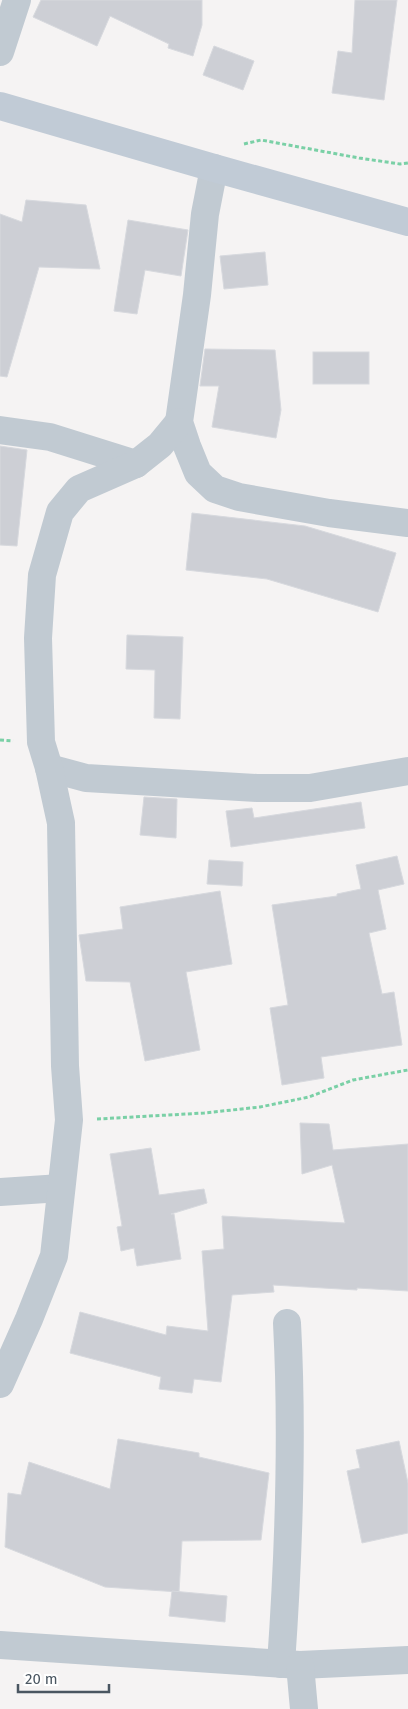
<svg xmlns="http://www.w3.org/2000/svg" width="408" height="1709" font-family="'Fira Sans',sans-serif">
	<rect width="100%" height="100%" fill="#f5f3f3"/>
	<!-- building -->
	<g fill="#cdcfd5" stroke="#d7d9de">
		<path d="M 41,0 L 202,0 L 202,25 L 193,56 L 168,48 L 169,44 L 110,16 L 97,46 L 33,17 Z"/>
		<path d="M 355,0 L 397,0 L 384,100 L 332,93 L 338,51 L 352,53 Z"/>
		<path d="M 214,46 L 254,61 L 243,90 L 203,75 Z"/>
		<path d="M 26,200 L 86,205 L 100,269 L 39,267 L 7,377 L 0,376 L 0,214 L 22,222 Z"/>
		<path d="M 128,220 L 188,230 L 181,276 L 145,270 L 137,314 L 114,311 Z"/>
		<path d="M 265,252 L 268,285 L 224,289 L 220,256 Z"/>
		<path d="M 205,349 L 275,350 L 281,410 L 276,438 L 212,427 L 219,386 L 200,386 Z"/>
		<rect x="313" y="352" width="56" height="32"/>
		<path d="M 0,446 L 27,450 L 17,546 L 0,545 Z"/>
		<path d="M 192,513 L 305,526 L 396,553 L 378,612 L 267,579 L 186,570 Z"/>
		<path d="M 127,635 L 183,637 L 180,719 L 154,718 L 155,670 L 126,669 Z"/>
		<path d="M 144,797 L 177,799 L 176,838 L 140,835 Z"/>
		<path d="M 361,802 L 365,828 L 231,847 L 226,811 L 252,808 L 254,818 Z"/>
		<path d="M 397,856 L 404,884 L 378,890 L 386,929 L 369,933 L 382,994 L 394,992 L 402,1045 L 321,1057 L 324,1078 L 282,1085 L 270,1008 L 288,1005 L 272,905 L 337,896 L 337,894 L 361,889 L 356,865 Z"/>
		<path d="M 209,860 L 243,862 L 242,886 L 207,884 Z"/>
		<path d="M 220,891 L 232,964 L 186,972 L 200,1050 L 145,1061 L 130,982 L 86,981 L 79,935 L 123,929 L 120,907 Z"/>
		<path d="M 300,1123 L 329,1124 L 333,1150 L 408,1144 L 408,1291 L 357,1288 L 357,1290 L 273,1285 L 274,1292 L 232,1295 L 221,1382 L 194,1379 L 192,1393 L 159,1389 L 161,1377 L 70,1353 L 80,1312 L 166,1335 L 167,1326 L 208,1331 L 202,1251 L 224,1249 L 222,1216 L 345,1223 L 332,1165 L 302,1174 Z"/>
		<path d="M 151,1148 L 159,1195 L 204,1189 L 207,1203 L 171,1214 L 174,1214 L 181,1259 L 137,1266 L 134,1248 L 121,1251 L 117,1227 L 122,1226 L 110,1154 Z"/>
		<path d="M 118,1439 L 199,1453 L 199,1457 L 269,1473 L 261,1540 L 182,1541 L 179,1592 L 105,1587 L 5,1547 L 8,1493 L 21,1495 L 29,1462 L 110,1489 Z"/>
		<path d="M 399,1441 L 408,1483 L 408,1533 L 362,1543 L 347,1471 L 360,1468 L 356,1450 Z"/>
		<path d="M 172,1591 L 227,1596 L 225,1622 L 169,1616 Z"/>
	</g>
	<g fill="none" stroke-linecap="round" stroke-linejoin="round">
		<!-- path -->
		<g stroke="#7ad0a6" stroke-width="3" stroke-dasharray="4 2.5" stroke-linecap="butt">
			<path d="M 244,144 L 261,140 L 359,158 L 400,164 L 408,163"/>
			<path d="M 0,740 L 13,741"/>
			<path d="M 97,1119 L 204,1113 L 260,1107 L 309,1097 L 353,1080 L 408,1070"/>
		</g>
		<!-- minor -->
		<g stroke="#c1cad2" stroke-width="28">
			<path d="M 0,52 L 17,0"/>
			<path d="M 214,168 L 205,214 L 197,295 L 179,422 L 187,446 L 198,473 L 215,489 L 239,497 L 329,513 L 408,523"/>
			<path d="M 0,430 L 50,437 L 136,464"/>
			<path d="M 49,768 L 86,778 L 257,788 L 310,788 L 408,771"/>
			<path d="M 0,1192 L 61,1188"/>
			<path d="M 0,1384 L 29,1319 L 54,1256 L 69,1120 L 65,1066 L 61,823 L 49,768 L 41,742 L 38,638 L 42,575 L 60,512 L 79,489 L 136,464 L 160,445 L 179,422"/>
			<path d="M 0,1645 L 300,1665 L 408,1660"/>
			<path d="M 281,1664 C 289,1550 293,1436 287,1323"/>
			<path d="M 300,1665 L 304,1709"/>
		</g>
		<!-- secondary -->
		<path stroke="#c1cbd6" stroke-width="28" d="M 0,106 L 214,168 L 408,222"/>
	</g>
	<!-- scale -->
	<path d="M18 1684v8h91v-8" fill="none" stroke="#4a5661" stroke-width="2.5"/>
	<text x="25" y="1684" font-size="15" fill="#4a5661" stroke="#ffffff" stroke-width="4" paint-order="stroke">20 m</text>
</svg>
